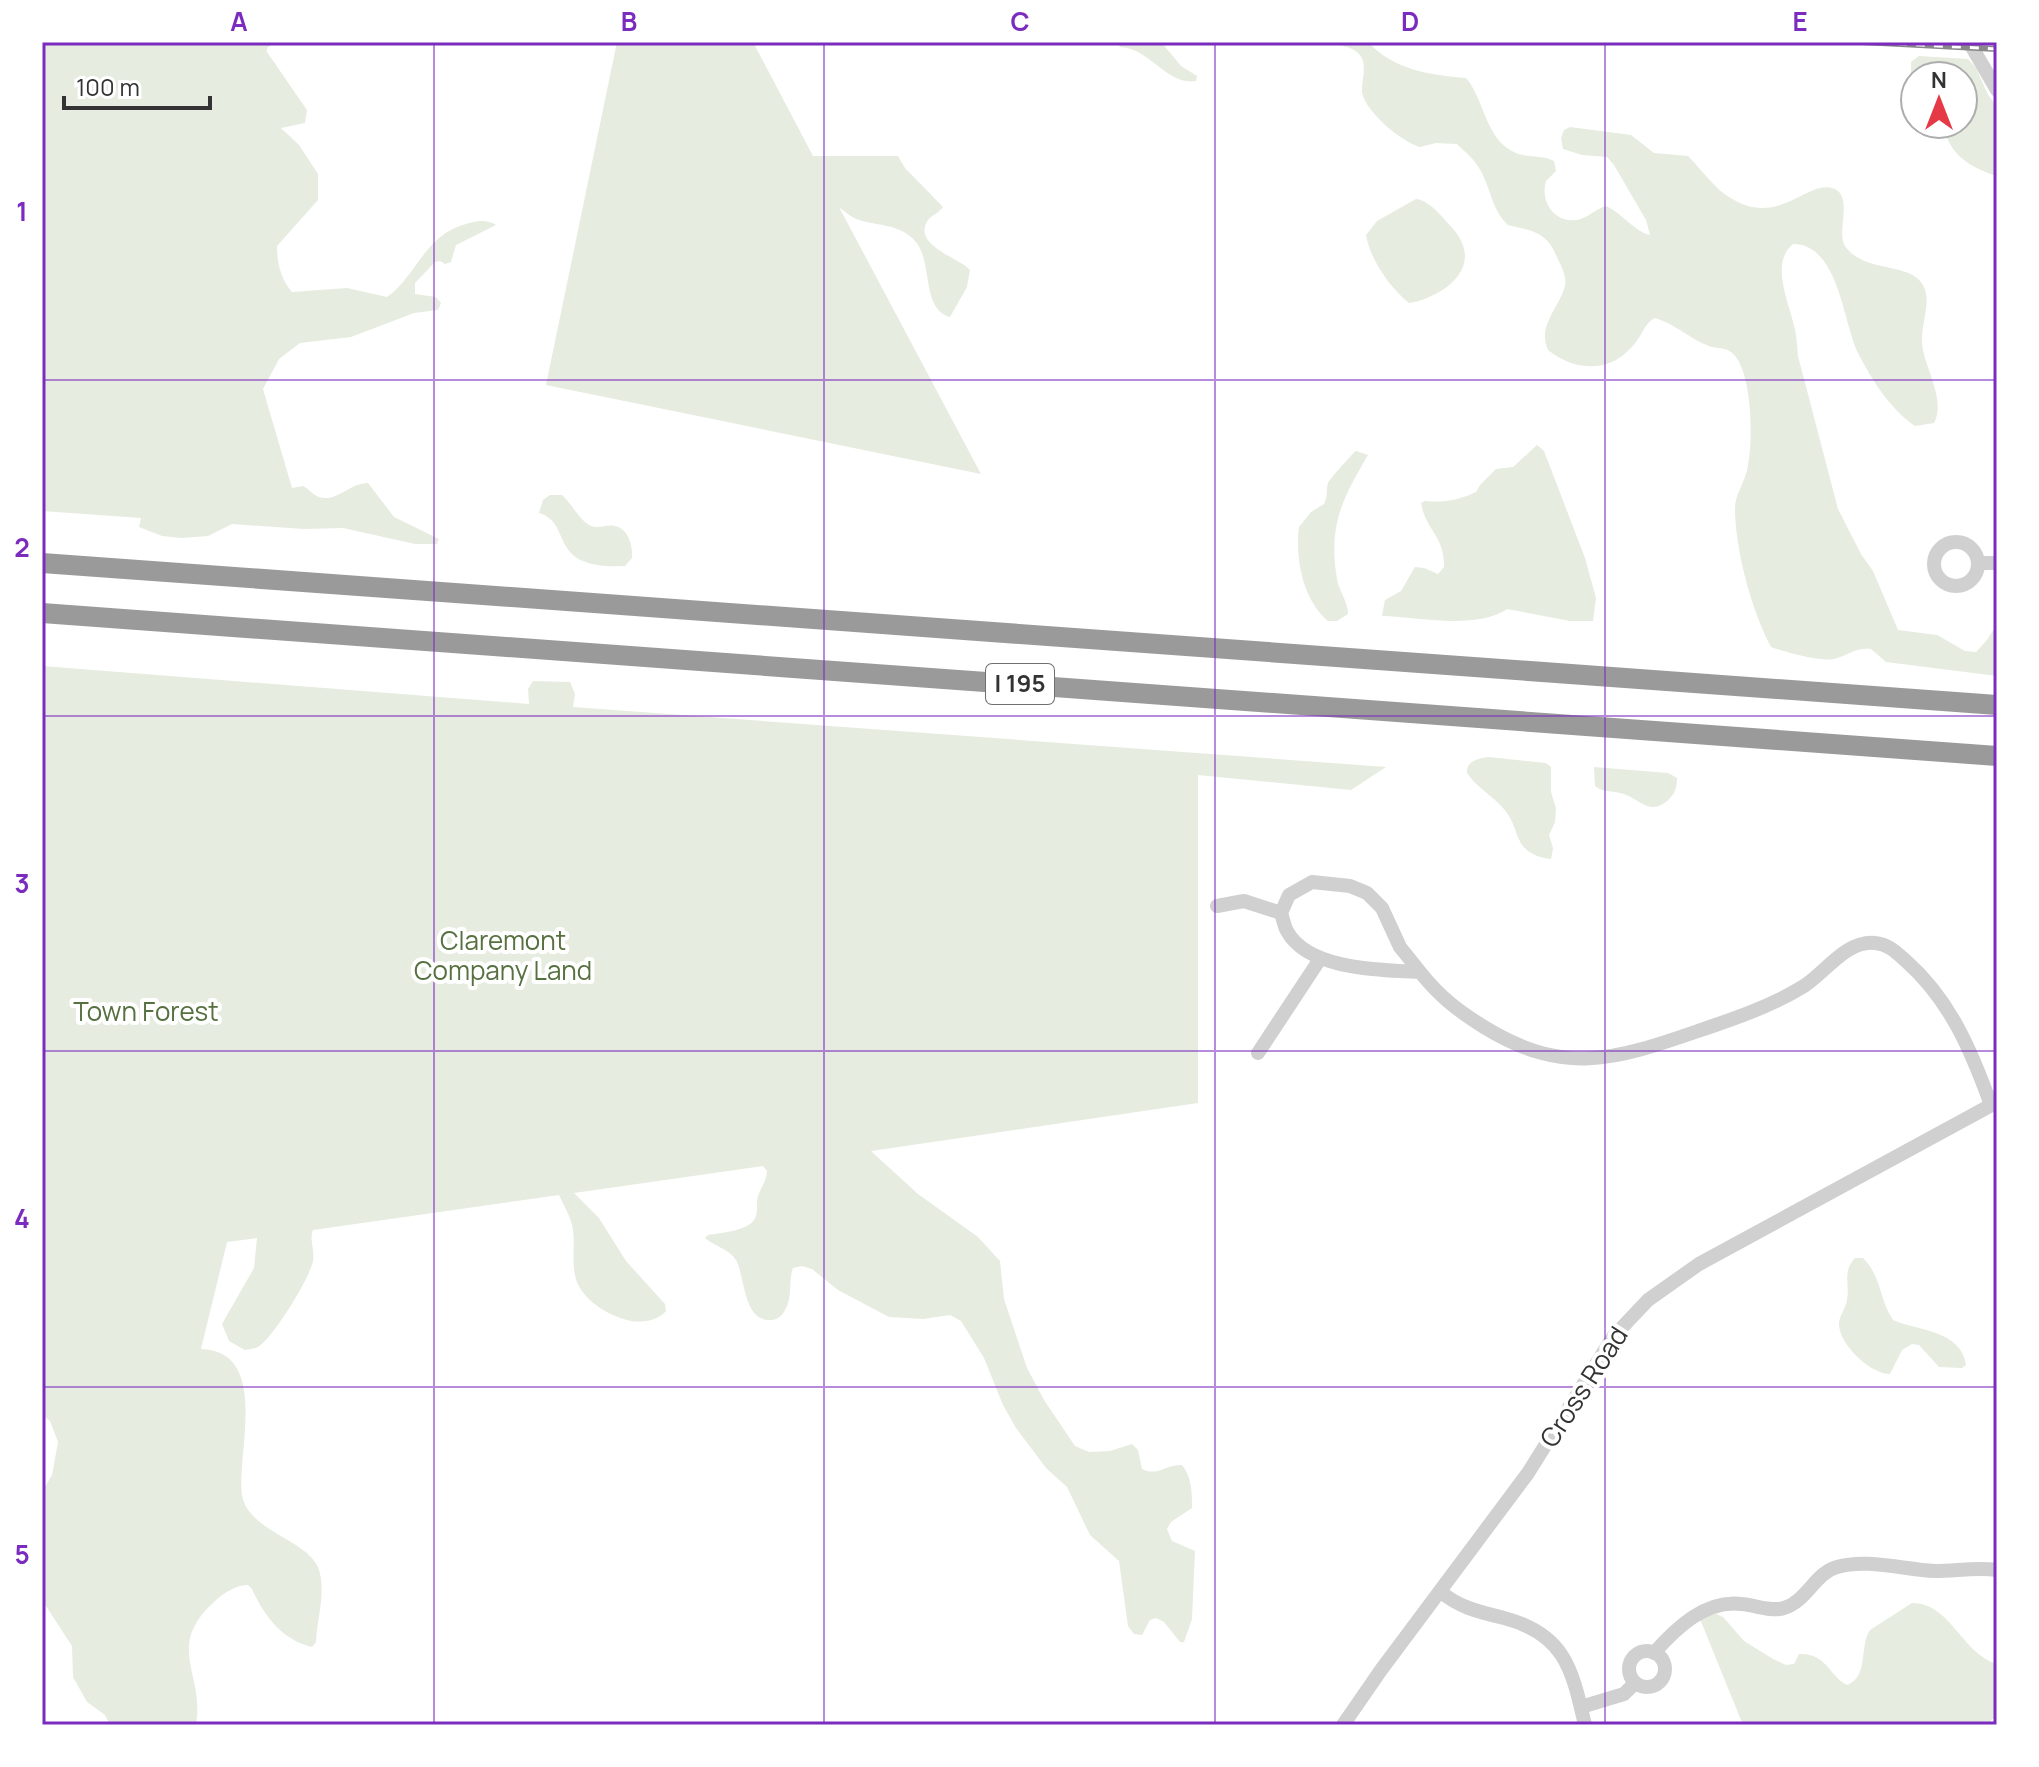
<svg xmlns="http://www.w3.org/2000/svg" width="2039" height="1767" font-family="Manrope,sans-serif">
	<rect width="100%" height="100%" fill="#fff"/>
	<!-- green -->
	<g fill="#e6ecdf">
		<path d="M 42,42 L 275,42 L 267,48 L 267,52 L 307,110 L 305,123 L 281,128 L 299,145 L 318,174 L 318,200 L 277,246 C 277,264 281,279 292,292 L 347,288 L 387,297 C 418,275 423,236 466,224 C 477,221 486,219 496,225 L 456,245 L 451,262 L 445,264 L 440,261 L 435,262 L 415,283 L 415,294 L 436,297 L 441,303 L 438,310 L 414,313 L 351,337 L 300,343 L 279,359 L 263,389 L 292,488 L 303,486 C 309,489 313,495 319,497 C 337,503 349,483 368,483 L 394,517 L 439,539 L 437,544 L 415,544 L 343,528 L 304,529 L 232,524 L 208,536 L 181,538 L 162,536 L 139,527 L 141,518 L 42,511 Z"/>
		<path d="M 617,42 L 753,42 L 813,156 L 898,156 L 905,168 L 943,207 C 939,213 932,215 928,220 C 911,245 960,258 970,270 L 967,287 L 950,317 C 921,309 933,263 916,242 C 901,224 879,226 859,220 C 852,218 844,211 839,207 L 981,474 L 546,385 Z"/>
		<path d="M 1117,42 L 1161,42 L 1181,66 L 1197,76 L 1196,81 C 1167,86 1150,48 1120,47 Z"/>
		<path d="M 1325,42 L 1368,42 C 1394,70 1430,75 1466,78 C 1485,100 1485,140 1516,153 C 1528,158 1542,155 1554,161 L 1556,171 L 1546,181 C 1540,200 1553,223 1576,220 C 1587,219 1595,209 1606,206 C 1622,213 1635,232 1650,235 L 1646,220 L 1614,165 L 1607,157 L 1582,155 L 1563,149 L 1561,138 L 1564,130 L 1570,127 L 1631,135 L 1654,153 L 1688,156 C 1699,167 1715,188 1726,195 C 1778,232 1807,177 1835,189 C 1853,198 1836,233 1845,246 C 1861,270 1900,264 1917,278 C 1936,294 1921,320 1922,341 C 1922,364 1947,399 1934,423 L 1915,426 C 1890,409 1872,380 1858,353 C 1843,323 1839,244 1793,244 C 1769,264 1790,304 1795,330 C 1797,338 1797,347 1798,356 L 1838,509 L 1861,554 L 1873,571 L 1898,630 L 1937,635 L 1965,651 L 1976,652 L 1987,640 L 1997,624 L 1997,676 L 1886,662 L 1871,649 C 1856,647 1849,655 1834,659 C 1820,662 1785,652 1771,647 C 1752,611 1736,553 1735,511 C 1734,494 1746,482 1748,465 C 1753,439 1752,379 1736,357 C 1728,346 1720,350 1709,346 C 1691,340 1676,324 1655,318 C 1645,323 1643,333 1636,342 C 1613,373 1577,373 1548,350 C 1537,326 1559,308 1565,286 C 1567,276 1561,266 1557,257 C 1546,231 1533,231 1508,225 C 1491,209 1491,187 1479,168 C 1474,159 1464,151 1457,144 L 1436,143 L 1420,147 C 1402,142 1365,112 1362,92 C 1361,81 1368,66 1360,55 C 1353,46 1336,44 1325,42 Z"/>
		<path d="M 1919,56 L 1968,59 L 1976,68 L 1988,95 L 1997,106 L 1997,176 C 1971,168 1947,154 1944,124 L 1963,124 L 1963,76 L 1915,76 L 1915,83 L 1911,80 L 1911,62 Z"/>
		<path d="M 1416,199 C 1427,200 1438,212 1446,221 C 1451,227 1458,233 1461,241 C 1478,274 1436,299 1409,303 C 1390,288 1370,259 1366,235 L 1377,221 Z"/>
		<path d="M 1537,445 L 1544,451 L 1585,558 L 1596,598 L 1593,621 L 1570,621 L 1507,609 C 1476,630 1419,617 1382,616 L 1385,600 L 1401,591 L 1415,567 L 1424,568 L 1438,574 L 1444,567 C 1445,536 1426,531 1421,503 L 1425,501 C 1444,503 1459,500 1476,492 L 1480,485 L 1496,469 L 1513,467 Z"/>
		<path d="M 1356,451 L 1368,455 C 1342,499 1328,526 1337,579 C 1339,591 1348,602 1348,614 L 1337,621 L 1328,621 C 1303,600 1295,559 1299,527 L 1311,512 L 1324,504 C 1328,496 1326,490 1328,483 C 1329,480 1352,454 1356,451 Z"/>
		<path d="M 550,495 L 562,495 C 572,504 578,518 589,525 C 598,530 606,524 615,526 C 629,529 633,547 632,558 L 625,566 C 608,567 582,566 570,552 C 558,538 560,519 539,513 L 543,500 Z"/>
		<path d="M 42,666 L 529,704 L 528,689 L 533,681 L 570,682 L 575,694 L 573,707 L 1386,767 L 1351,790 L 1198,775 L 1198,1103 L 871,1151 L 918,1194 L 978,1237 L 1000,1261 L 1004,1299 L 1027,1368 L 1044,1400 L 1075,1446 L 1089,1452 L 1110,1451 L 1132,1444 L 1138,1450 L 1142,1469 C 1158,1477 1166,1464 1182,1465 C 1192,1477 1192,1493 1192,1508 L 1171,1522 L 1167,1529 L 1172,1541 L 1195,1551 L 1192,1619 L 1184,1642 L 1180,1642 L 1164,1622 L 1156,1618 L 1150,1620 L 1142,1635 L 1134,1634 L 1128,1626 L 1119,1561 L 1090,1535 L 1067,1487 L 1046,1468 L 1016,1428 L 1003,1405 L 984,1358 L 961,1321 L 950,1315 L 923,1319 L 889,1317 L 838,1290 L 812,1269 L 802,1266 L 793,1268 C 788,1281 793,1297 785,1310 C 782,1316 777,1320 771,1320 C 743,1322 745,1276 736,1260 C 729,1249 714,1246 705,1238 L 708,1235 C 720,1233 752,1231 756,1216 C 758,1209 756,1203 758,1196 C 761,1187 767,1180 767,1171 L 763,1166 L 574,1193 L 599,1218 L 626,1261 L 665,1304 L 666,1311 C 659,1320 643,1323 631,1321 C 610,1317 579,1299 575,1275 C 572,1261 575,1245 573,1230 C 572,1219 564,1206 559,1195 L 313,1230 C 309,1241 315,1249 313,1261 C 310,1278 273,1338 258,1347 C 254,1349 250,1349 245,1350 L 229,1341 L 222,1324 L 254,1268 L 257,1238 L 227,1242 L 201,1349 C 271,1351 236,1455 242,1495 C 248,1532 310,1540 319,1570 C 326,1593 317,1619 316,1642 L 312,1647 C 282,1640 264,1616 252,1589 L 248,1585 C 238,1584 222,1594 215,1601 C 164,1647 205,1673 196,1725 L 110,1725 L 105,1715 L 87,1702 L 73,1677 L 72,1646 L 42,1600 L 42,1492 L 52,1475 L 58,1442 L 50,1421 L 45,1417 L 42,1421 Z"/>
		<path d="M 1489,757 L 1546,763 L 1551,767 L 1551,792 L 1556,808 L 1555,822 L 1549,835 L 1553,848 L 1551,859 C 1510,853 1523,830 1503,808 C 1492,795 1477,788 1467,773 C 1466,761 1479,758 1489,757 Z"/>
		<path d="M 1594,767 L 1668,773 L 1677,778 C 1677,788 1675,794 1667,801 C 1648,817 1637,796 1620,793 C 1609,790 1604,793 1595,786 Z"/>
		<path d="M 1855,1258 L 1863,1258 C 1883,1279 1878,1297 1893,1320 C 1918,1331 1961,1330 1966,1365 L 1962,1368 L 1939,1367 L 1919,1345 L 1912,1344 L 1902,1350 L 1890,1374 C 1870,1374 1839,1344 1839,1324 C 1839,1316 1846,1308 1847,1300 C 1850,1284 1842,1272 1855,1258 Z"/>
		<path d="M 1912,1603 C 1951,1603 1961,1653 1997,1664 L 1997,1717 L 1991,1720 L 1991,1725 L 1743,1725 L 1700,1619 L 1705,1609 L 1723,1617 L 1744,1641 L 1773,1659 L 1786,1665 L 1794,1664 L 1799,1654 C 1827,1653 1828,1675 1847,1685 C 1869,1677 1859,1646 1870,1630 Z"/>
	</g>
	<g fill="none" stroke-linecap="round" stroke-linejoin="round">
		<!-- minor -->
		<g stroke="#d0d0d0" stroke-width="14">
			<path d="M 1969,42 L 1997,90"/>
			<circle cx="1956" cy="564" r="22"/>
			<path d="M 1978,563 L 1997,563"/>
			<path d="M 1217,906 L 1244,901 L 1281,913"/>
			<path d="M 1420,972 L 1400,947 L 1382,908 L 1367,893 L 1350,886 L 1312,882 L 1289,895 L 1281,913 C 1283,918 1284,926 1287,931 C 1308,970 1381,970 1420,972 C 1440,997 1457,1010 1484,1027 C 1564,1076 1614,1060 1698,1031 C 1733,1019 1772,1006 1804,986 C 1825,973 1846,940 1875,943 C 1888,944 1896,952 1906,961 C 1950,1000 1971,1050 1991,1105"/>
			<path d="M 1258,1053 L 1320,959"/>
			<path d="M 1441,1592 C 1460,1608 1480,1612 1504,1618 C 1565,1634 1572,1669 1585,1725"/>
			<circle cx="1647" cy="1669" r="18"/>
			<path d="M 1654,1653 C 1676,1628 1706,1599 1742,1604 C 1754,1605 1772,1612 1784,1608 C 1807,1601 1815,1573 1837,1567 C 1867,1558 1905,1570 1935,1571 C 1956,1571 1976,1567 1997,1570"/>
			<path d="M 1581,1707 L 1624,1694 L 1635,1683"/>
			<path d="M 1343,1725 L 1381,1670 L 1528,1473 L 1613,1337 L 1648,1300 L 1699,1264 L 1997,1102"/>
		</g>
		<!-- highway -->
		<g stroke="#9a9a9a" stroke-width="20">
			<path d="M 42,563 L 1997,705"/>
			<path d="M 42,613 L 1997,756"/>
		</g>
		<!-- rail casing -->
		<g stroke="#888" stroke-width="6">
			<path id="rail" d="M 1862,42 L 1997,49"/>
		</g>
		<!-- rail -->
		<use href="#rail" stroke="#fff" stroke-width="3" stroke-dasharray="9" stroke-linecap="butt"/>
	</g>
	<!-- grid -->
	<path fill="none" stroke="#7b2cbf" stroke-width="2" stroke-opacity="0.55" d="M 434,42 L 434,1725M 824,42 L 824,1725M 1215,42 L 1215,1725M 1605,42 L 1605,1725M 42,380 L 1997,380M 42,716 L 1997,716M 42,1051 L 1997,1051M 42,1387 L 1997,1387"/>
	<g text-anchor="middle" stroke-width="8" stroke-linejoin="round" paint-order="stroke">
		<!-- shield labels -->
		<rect fill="#fff" stroke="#707070" stroke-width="2" x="986" y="664" width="68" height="40" rx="6"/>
		<g font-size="24" font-weight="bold" fill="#333">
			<text x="1020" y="692">I 195</text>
		</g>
		<!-- park labels -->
		<g font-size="26" fill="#56703f" stroke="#fff">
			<text x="503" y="950">Claremont<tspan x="503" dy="30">Company Land</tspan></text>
			<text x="146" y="1021">Town Forest</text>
		</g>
		<!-- street labels -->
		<g font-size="26" fill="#333" stroke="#fff">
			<text transform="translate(1584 1387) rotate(-57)" y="9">Cross Road</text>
		</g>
	</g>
	<!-- border -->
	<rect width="2039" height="1767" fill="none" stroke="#ffffff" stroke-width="88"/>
	<!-- north arrow -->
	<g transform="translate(1939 100)"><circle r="38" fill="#ffffff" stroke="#adadad" stroke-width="2"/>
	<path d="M0-6L14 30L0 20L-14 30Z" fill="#e63946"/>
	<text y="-12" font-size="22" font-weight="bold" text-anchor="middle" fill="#333333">N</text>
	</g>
	<!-- scale -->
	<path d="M64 96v12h146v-12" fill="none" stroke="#333333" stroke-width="4"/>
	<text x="76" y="96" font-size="24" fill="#333333" stroke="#ffffff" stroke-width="6" paint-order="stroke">100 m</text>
	<rect x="44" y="44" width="1951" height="1679" fill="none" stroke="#7b2cbf" stroke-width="3"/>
	<g font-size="26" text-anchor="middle" font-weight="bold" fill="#7b2cbf">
		<text x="239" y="31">A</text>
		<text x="629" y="31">B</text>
		<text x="1020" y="31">C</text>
		<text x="1410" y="31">D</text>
		<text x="1800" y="31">E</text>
		<text x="22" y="221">1</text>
		<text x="22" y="557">2</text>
		<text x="22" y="893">3</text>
		<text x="22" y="1228">4</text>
		<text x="22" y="1564">5</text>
	</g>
</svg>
